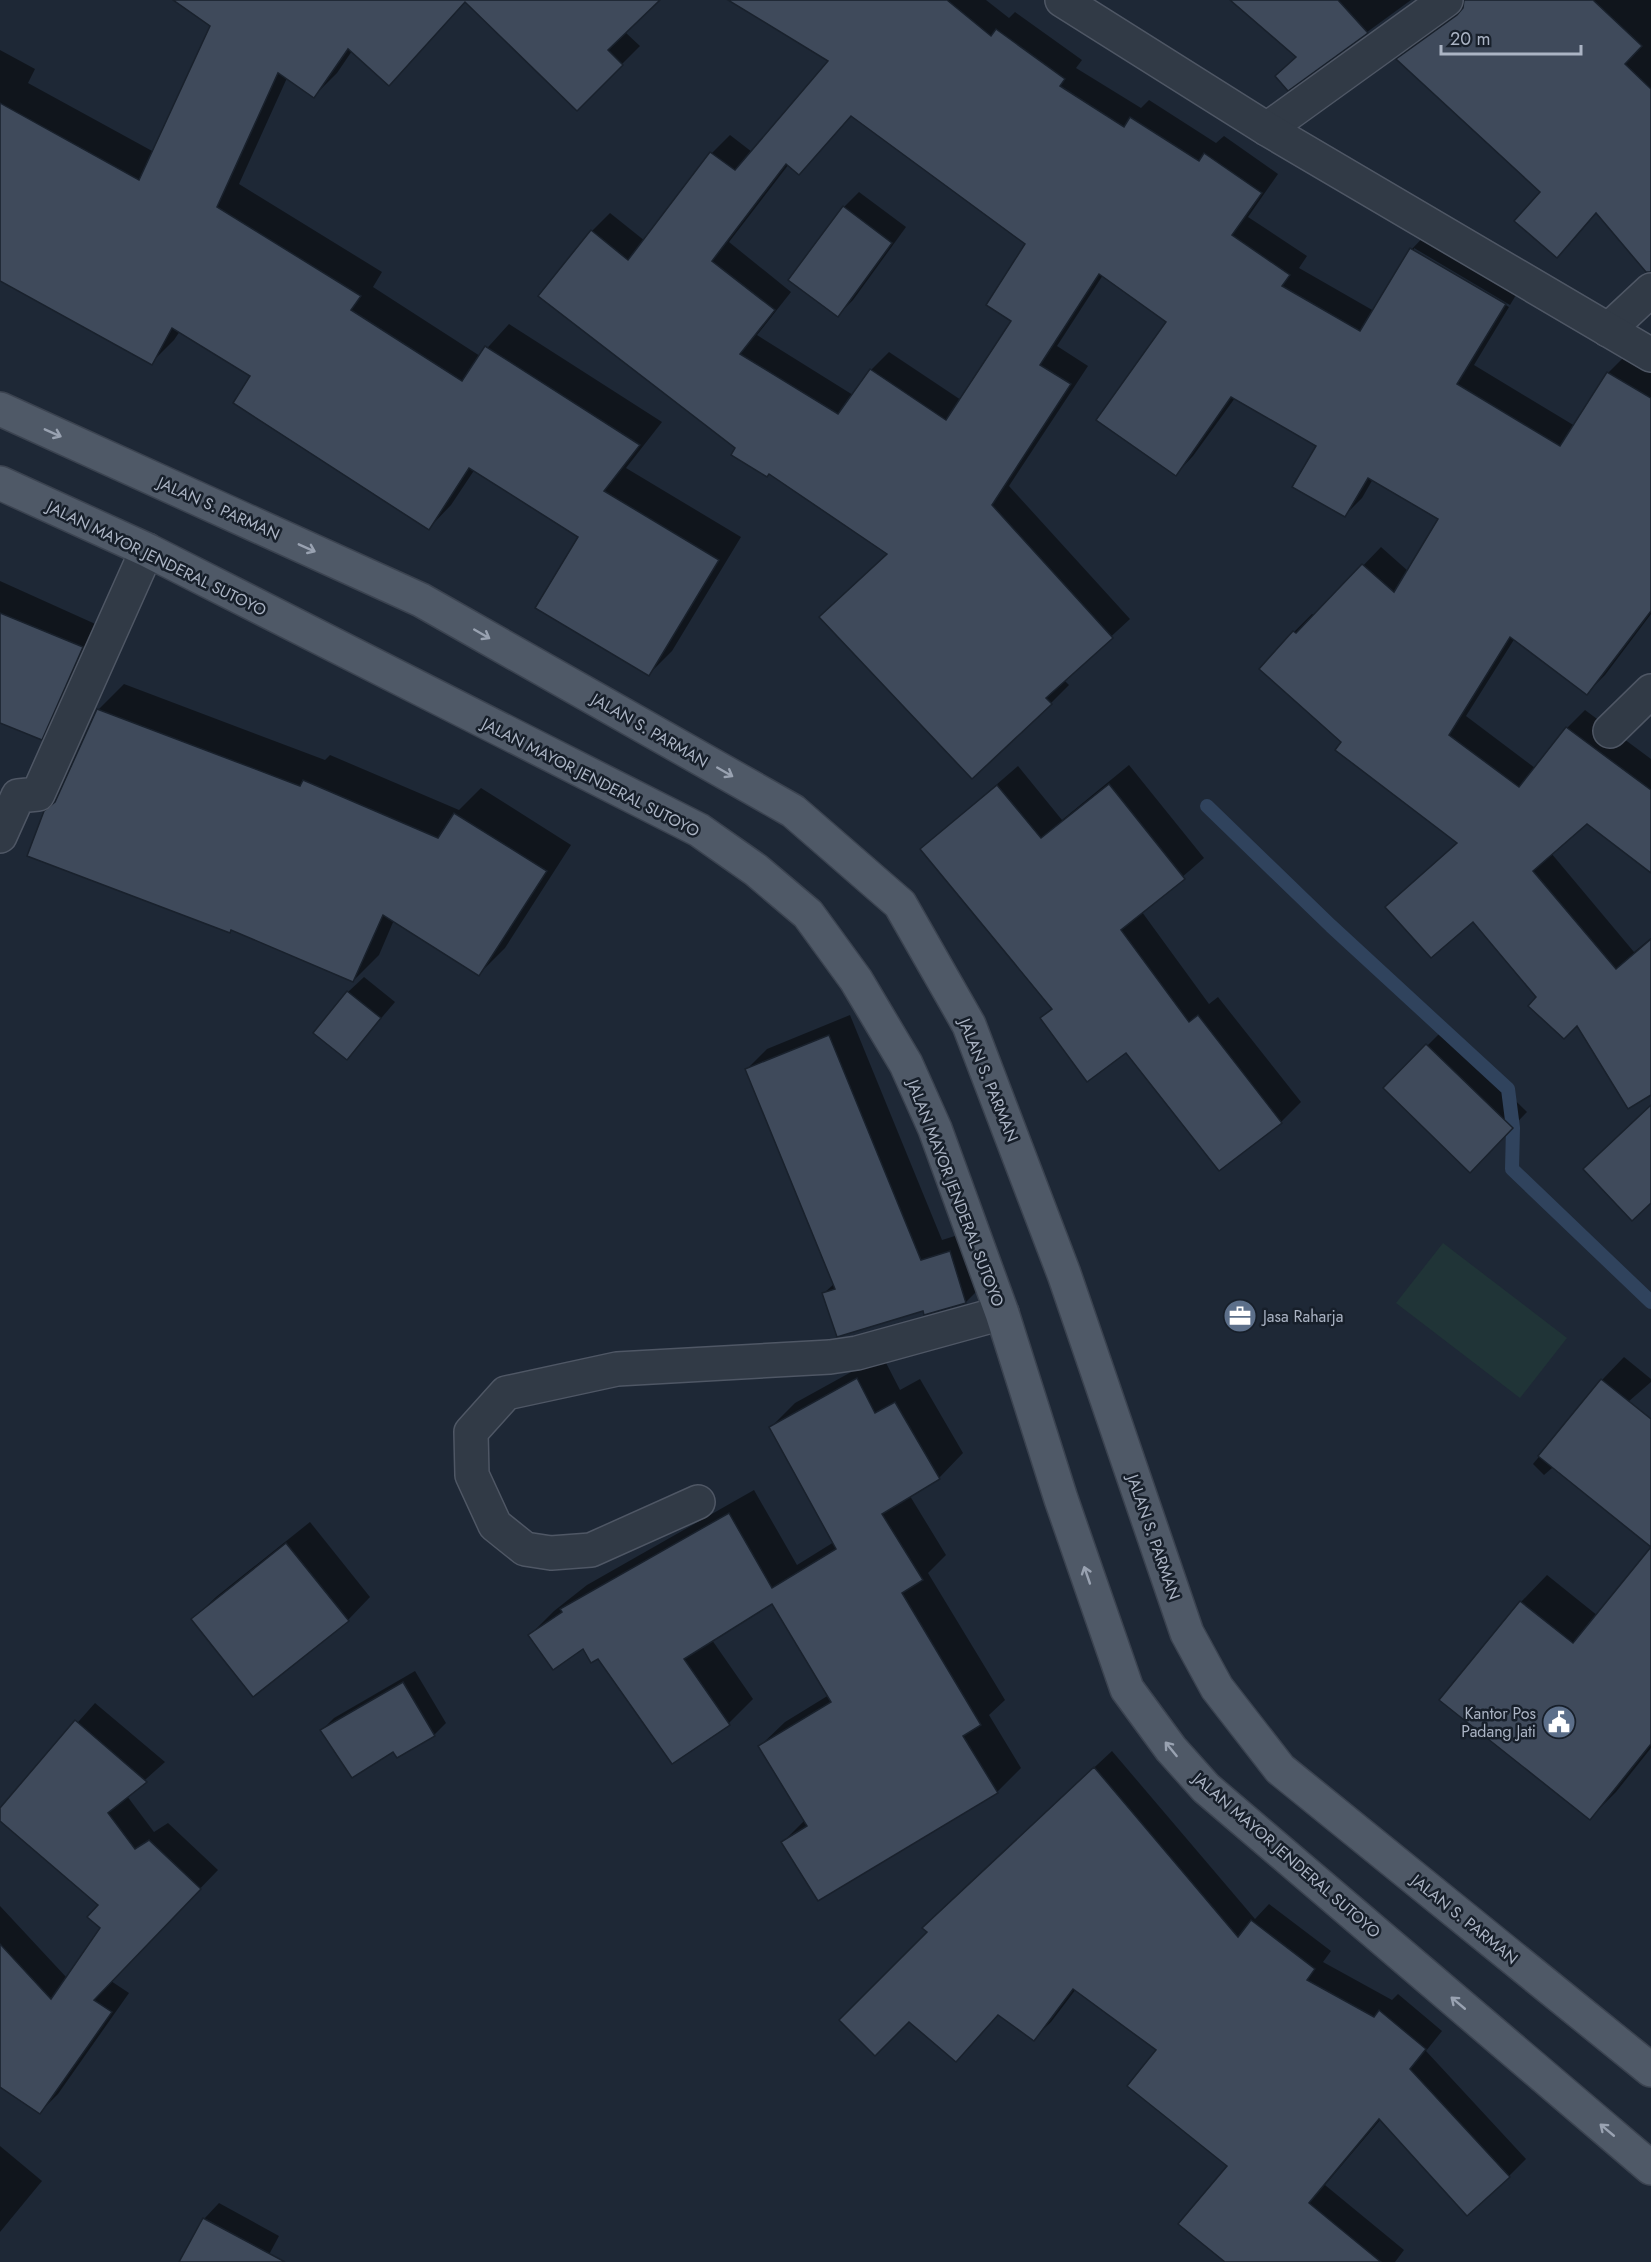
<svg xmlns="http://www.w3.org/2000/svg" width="1651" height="2262" font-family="Jost,sans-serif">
	<rect width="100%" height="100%" fill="#1e2836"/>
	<!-- green -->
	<path fill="#203437" d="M 1443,1243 L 1567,1338 L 1520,1398 L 1396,1303 Z"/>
	<!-- shadow -->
	<g fill="#0007" fill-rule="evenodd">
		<path d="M 211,0 L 467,0 L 389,84 L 352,51 L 337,73 L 314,96 L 287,78 L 239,184 L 382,272 L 373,287 L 480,356 L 509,324 L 662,422 L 626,468 L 741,537 L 672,651 L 649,674 L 580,536 L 475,469 L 451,505 L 429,528 L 252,376 L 180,331 L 174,340 L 151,363 L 0,279 L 0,50 L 35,69 L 28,83 L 154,152 L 211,25 Z"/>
		<path d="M 496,0 L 658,0 L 625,32 L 640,46 L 577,109 Z"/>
		<path d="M 731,0 L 986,0 L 1009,18 L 1015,12 L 1082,60 L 1076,68 L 1141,108 L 1149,100 L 1216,143 L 1224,136 L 1278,174 L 1248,217 L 1307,256 L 1299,268 L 1374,311 L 1412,249 L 1429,231 L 1522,285 L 1510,305 L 1414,248 L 1414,252 L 1509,307 L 1474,365 L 1575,426 L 1608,373 L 1626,355 L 1651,370 L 1651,614 L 1605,675 L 1587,693 L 1515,638 L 1466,716 L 1535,768 L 1567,728 L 1585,710 L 1651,759 L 1651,871 L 1587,823 L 1551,853 L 1634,952 L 1651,938 L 1651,1093 L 1577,1024 L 1538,997 L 1473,920 L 1387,907 L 1458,842 L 1261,668 L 1294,632 L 1312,614 L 1315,616 L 1381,547 L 1408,571 L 1440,518 L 1373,479 L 1362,498 L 1344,516 L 1318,445 L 1235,398 L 1193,456 L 1176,474 L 1168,321 L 1103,275 L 1057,346 L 1088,366 L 1009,486 L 1130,619 L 1064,680 L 1069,685 L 1051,703 L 888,553 L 737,448 L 592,231 L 610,213 L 645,241 L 712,153 L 730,135 L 752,152 L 831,61 ZM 852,115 L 1027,244 L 1013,321 L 961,400 L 889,352 L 871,370 L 853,395 L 757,335 L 791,292 L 729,242 L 789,164 L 799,173 Z"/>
		<path d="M 1246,0 L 1411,0 L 1289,89 L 1277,76 L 1297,56 Z"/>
		<path d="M 1471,0 L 1651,0 L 1651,266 L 1597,212 L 1575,238 L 1542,192 L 1398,59 L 1416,41 Z"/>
		<path d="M 859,192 L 906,227 L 853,300 L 838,315 L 844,207 Z"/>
		<path d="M 0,581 L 102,627 L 61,719 L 41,738 L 0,721 Z"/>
		<path d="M 124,684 L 325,760 L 330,755 L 459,810 L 481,788 L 571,845 L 505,948 L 479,974 L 394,920 L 379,955 L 353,981 L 57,800 L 98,710 Z"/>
		<path d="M 1129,765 L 1204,858 L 1142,912 L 1209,1004 L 1218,997 L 1301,1102 L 1281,1122 L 1127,1051 L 1042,1018 L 1053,1007 L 922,849 L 1018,766 L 1062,820 Z"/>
		<path d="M 364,977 L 395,1002 L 347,1058 L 348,992 Z"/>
		<path d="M 850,1015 L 942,1240 L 971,1231 L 987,1281 L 966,1302 L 925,1313 L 924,1310 L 824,1293 L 835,1283 L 746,1070 L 767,1049 Z"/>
		<path d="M 1443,1030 L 1527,1112 L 1470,1171 L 1385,1088 Z"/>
		<path d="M 882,1355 L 900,1390 L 920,1379 L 963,1453 L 939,1478 L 910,1496 L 946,1555 L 928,1573 L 1005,1700 L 989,1715 L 1021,1768 L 997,1792 L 783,1842 L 805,1820 L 760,1746 L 785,1722 L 829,1695 L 773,1602 L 712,1640 L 753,1699 L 729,1723 L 673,1762 L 599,1657 L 584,1647 L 530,1635 L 554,1611 L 587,1585 L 754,1490 L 797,1565 L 834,1542 L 771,1427 L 795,1403 Z"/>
		<path d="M 1624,1357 L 1651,1379 L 1651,1382 L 1544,1475 L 1533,1464 L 1602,1380 Z"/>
		<path d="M 310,1522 L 370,1597 L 348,1620 L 193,1619 L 216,1597 Z"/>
		<path d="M 1651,1550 L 1651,1748 L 1616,1792 L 1590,1818 L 1441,1700 L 1521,1602 L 1547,1575 L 1598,1616 Z"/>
		<path d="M 415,1671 L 446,1723 L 434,1735 L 322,1730 L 334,1718 Z"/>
		<path d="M 95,1703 L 165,1762 L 127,1796 L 154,1832 L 168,1823 L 218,1870 L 111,1981 L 129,1993 L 58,2094 L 40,2112 L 0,2085 L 0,1906 L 67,1978 L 102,1928 L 101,1905 L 0,1819 L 0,1810 Z"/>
		<path d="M 1112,1751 L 1255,1919 L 1269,1904 L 1331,1951 L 1323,1962 L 1392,2000 L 1398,1994 L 1442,2031 L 1426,2051 L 1526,2159 L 1509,2176 L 1381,2119 L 1325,2185 L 1404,2250 L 1395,2262 L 1227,2262 L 1229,2166 L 1158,2050 L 1076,1989 L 1051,2022 L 1033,2039 L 999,2014 L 956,2060 L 929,1933 L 941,1910 Z"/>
		<path d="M 0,2146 L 42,2181 L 0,2232 Z"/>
		<path d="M 219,2203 L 279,2236 L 265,2262 L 180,2262 L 204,2219 Z"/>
	</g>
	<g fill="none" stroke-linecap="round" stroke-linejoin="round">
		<!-- stream -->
		<path stroke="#30435d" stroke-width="14" d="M 1207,806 L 1331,926 L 1508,1089 L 1513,1128 L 1512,1169 L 1651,1302"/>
	</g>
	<!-- building -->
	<g fill="#3f4a5b" stroke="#19212c" stroke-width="1.5" fill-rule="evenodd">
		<path d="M 173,0 L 660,0 L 608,50 L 623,65 L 577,111 L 465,2 L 389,86 L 348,49 L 314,98 L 278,73 L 217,207 L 361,296 L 351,310 L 462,381 L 485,346 L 640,445 L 604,491 L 719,560 L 649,676 L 535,608 L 578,537 L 469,468 L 429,530 L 233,403 L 250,376 L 172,328 L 152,365 L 0,281 L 0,103 L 139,180 L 210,26 Z"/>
		<path d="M 728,0 L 947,0 L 991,36 L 996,29 L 1065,79 L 1060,86 L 1124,127 L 1130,117 L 1199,161 L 1204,153 L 1262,193 L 1232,235 L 1290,275 L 1282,286 L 1360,331 L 1410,248 L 1506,304 L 1457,384 L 1560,446 L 1607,372 L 1651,398 L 1651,611 L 1587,695 L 1510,637 L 1449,735 L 1519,787 L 1566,727 L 1651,790 L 1651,873 L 1587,824 L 1533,871 L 1616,969 L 1651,939 L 1651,1095 L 1628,1109 L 1577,1026 L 1564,1039 L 1528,1006 L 1536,997 L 1473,922 L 1431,958 L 1385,907 L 1457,843 L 1335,750 L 1341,742 L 1259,669 L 1293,631 L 1296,633 L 1362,564 L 1394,592 L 1438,519 L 1368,478 L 1345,517 L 1292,487 L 1316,446 L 1231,397 L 1176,476 L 1096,420 L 1166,322 L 1099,274 L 1040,365 L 1071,384 L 992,505 L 1113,638 L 1046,698 L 1052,704 L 972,779 L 819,617 L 887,554 L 769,474 L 767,477 L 731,455 L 735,448 L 538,296 L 591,230 L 628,260 L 710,152 L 735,170 L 828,61 ZM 851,116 L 1025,244 L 986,305 L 1011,321 L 946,420 L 870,369 L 838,414 L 740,354 L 775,310 L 712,261 L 786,164 L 799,175 Z"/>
		<path d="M 1230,0 L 1338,0 L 1368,33 L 1288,91 L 1275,76 L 1296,57 Z"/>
		<path d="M 1464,0 L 1593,0 L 1642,46 L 1625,64 L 1651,89 L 1651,272 L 1646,272 L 1596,213 L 1557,258 L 1514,221 L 1540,192 L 1396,59 L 1457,15 L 1463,8 Z"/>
		<path d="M 843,206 L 892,243 L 838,317 L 788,280 Z"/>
		<path d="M 0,613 L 83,647 L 42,740 L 0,723 Z"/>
		<path d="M 97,709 L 300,786 L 303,780 L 438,838 L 454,813 L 547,871 L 479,976 L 383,915 L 353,982 L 231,930 L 230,933 L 27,856 L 44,811 L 55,802 Z"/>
		<path d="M 1109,784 L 1185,879 L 1121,930 L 1189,1022 L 1198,1015 L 1282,1123 L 1219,1171 L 1126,1053 L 1087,1082 L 1040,1018 L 1052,1009 L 920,849 L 997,785 L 1041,838 Z"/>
		<path d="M 347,991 L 381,1018 L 347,1060 L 313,1033 Z"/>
		<path d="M 829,1035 L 921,1260 L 950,1251 L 966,1303 L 924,1315 L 923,1311 L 837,1337 L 822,1293 L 835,1289 L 745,1069 Z"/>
		<path d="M 1426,1044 L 1513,1128 L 1470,1173 L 1383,1088 Z"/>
		<path d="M 1651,1105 L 1651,1203 L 1632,1221 L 1583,1169 Z"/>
		<path d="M 857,1378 L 875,1413 L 895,1402 L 940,1479 L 882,1514 L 923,1580 L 902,1593 L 981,1725 L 963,1736 L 998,1793 L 818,1901 L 781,1842 L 807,1826 L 758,1746 L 831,1702 L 772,1604 L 684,1659 L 730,1725 L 672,1764 L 598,1659 L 591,1663 L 583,1649 L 553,1670 L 528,1635 L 562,1612 L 560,1609 L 729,1513 L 772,1588 L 836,1549 L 769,1427 Z"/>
		<path d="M 1601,1379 L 1651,1419 L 1651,1547 L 1538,1456 Z"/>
		<path d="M 286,1543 L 349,1621 L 253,1697 L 191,1619 Z"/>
		<path d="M 1651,1547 L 1651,1744 L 1590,1820 L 1439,1700 L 1520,1601 L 1573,1643 Z"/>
		<path d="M 403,1682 L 435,1736 L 397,1758 L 393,1752 L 352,1778 L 320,1730 Z"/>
		<path d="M 75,1720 L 147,1782 L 108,1813 L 135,1849 L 149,1840 L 201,1889 L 94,2000 L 112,2012 L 40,2114 L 0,2087 L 0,1944 L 51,1999 L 100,1928 L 87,1917 L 98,1905 L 0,1821 L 0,1808 Z"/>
		<path d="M 1094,1767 L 1238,1937 L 1251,1920 L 1315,1969 L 1307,1980 L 1374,2017 L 1379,2010 L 1426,2049 L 1410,2069 L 1510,2177 L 1467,2216 L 1379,2119 L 1309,2203 L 1381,2262 L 1225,2262 L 1178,2224 L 1227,2166 L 1127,2086 L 1156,2050 L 1073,1989 L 1034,2041 L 998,2015 L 956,2062 L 909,2022 L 875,2056 L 839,2020 L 927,1932 L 922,1928 Z"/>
		<path d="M 203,2218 L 285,2262 L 179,2262 Z"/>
	</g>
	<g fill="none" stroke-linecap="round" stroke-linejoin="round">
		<!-- minor casing -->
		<g stroke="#4f5765" stroke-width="36">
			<g id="minor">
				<path d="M 1267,129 L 1446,0"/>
				<path d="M 1608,330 L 1651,290"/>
				<path d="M 1610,731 L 1651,691"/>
				<path d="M 0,836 L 18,796 L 38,794 L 147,550"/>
				<path d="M 698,1502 L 591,1550 L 551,1553 L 525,1549 L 495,1525 L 472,1475 L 471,1432 L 506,1393 L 617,1369 L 830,1357 L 857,1353 L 1002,1313"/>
			</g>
		</g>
		<!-- tertiary casing -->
		<g stroke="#4f5765" stroke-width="36">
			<path id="tertiary" d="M 1062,0 L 1267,129 L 1651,355"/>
		</g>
		<!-- primary casing -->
		<g stroke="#3b4350" stroke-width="36">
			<g id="primary">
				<path d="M 0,409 L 421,600 L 793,811 L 900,904 L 969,1025 L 1064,1274 L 1187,1633 L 1217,1688 L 1280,1769 L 1651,2070"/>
				<path d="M 0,483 L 147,550 L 699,830 L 756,870 L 808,914 L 856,980 L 906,1064 L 935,1129 L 1002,1313 L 1061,1499 L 1127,1689 L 1171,1749 L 1206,1788 L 1651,2168"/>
			</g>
		</g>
		<!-- minor -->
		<use href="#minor" stroke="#313a46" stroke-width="33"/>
		<!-- tertiary -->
		<use href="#tertiary" stroke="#313a46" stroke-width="33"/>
		<!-- primary -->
		<use href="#primary" stroke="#4f5967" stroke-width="33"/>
	</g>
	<!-- one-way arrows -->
	<defs><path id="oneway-shaft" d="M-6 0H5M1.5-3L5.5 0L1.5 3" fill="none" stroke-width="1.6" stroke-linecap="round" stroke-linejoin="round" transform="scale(1.5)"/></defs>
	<g stroke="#99a2b1">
		<use href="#oneway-shaft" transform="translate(53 433) rotate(24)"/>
		<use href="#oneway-shaft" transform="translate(307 548) rotate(24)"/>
		<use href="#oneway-shaft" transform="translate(482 634) rotate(30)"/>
		<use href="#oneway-shaft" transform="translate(725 772) rotate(30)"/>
		<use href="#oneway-shaft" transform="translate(1087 1575) rotate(-109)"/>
		<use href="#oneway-shaft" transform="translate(1171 1749) rotate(-129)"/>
		<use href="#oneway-shaft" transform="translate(1458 2003) rotate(-140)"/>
		<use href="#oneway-shaft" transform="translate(1607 2130) rotate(-140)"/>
	</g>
	<!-- icons -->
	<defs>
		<g id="office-disc" transform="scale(1.725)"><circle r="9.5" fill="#5c6f8a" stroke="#171f2a"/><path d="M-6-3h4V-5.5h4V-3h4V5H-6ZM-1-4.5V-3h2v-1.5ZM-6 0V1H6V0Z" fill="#fff"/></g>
		<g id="civic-disc" transform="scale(1.725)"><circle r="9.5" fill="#5c6f8a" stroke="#171f2a"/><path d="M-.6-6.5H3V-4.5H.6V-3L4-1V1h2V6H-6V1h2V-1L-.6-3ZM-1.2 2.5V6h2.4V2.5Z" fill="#fff"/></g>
	</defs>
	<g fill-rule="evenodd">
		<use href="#office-disc" x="1240" y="1316"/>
		<use href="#civic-disc" x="1559" y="1722"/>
	</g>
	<g text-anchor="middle" stroke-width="5" stroke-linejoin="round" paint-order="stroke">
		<!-- street labels -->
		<g font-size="16" fill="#abb4c4" stroke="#171f2a">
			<text transform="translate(219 508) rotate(24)" y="6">JALAN S. PARMAN</text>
			<text transform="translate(157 558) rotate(26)" y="6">JALAN MAYOR JENDERAL SUTOYO</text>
			<text transform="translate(650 730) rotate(30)" y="6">JALAN S. PARMAN</text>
			<text transform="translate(591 777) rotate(27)" y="6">JALAN MAYOR JENDERAL SUTOYO</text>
			<text transform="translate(989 1080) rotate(68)" y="6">JALAN S. PARMAN</text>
			<text transform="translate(956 1193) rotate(69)" y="6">JALAN MAYOR JENDERAL SUTOYO</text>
			<text transform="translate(1154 1537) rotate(71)" y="6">JALAN S. PARMAN</text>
			<text transform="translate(1287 1855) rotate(41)" y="6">JALAN MAYOR JENDERAL SUTOYO</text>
			<text transform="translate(1465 1919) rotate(39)" y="6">JALAN S. PARMAN</text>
		</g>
		<!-- poi labels -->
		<g font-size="16" fill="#abb4c4" stroke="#171f2a" text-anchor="start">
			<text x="1263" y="1322">Jasa Raharja</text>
			<text x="1536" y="1719" text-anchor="end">Kantor Pos<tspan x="1536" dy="18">Padang Jati</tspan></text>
		</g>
	</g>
	<!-- scale -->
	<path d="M1441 45v9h140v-9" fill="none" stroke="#abb4c4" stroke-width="3"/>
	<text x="1450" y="45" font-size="18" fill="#abb4c4" stroke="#171f2a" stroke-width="4.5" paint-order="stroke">20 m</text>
</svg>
